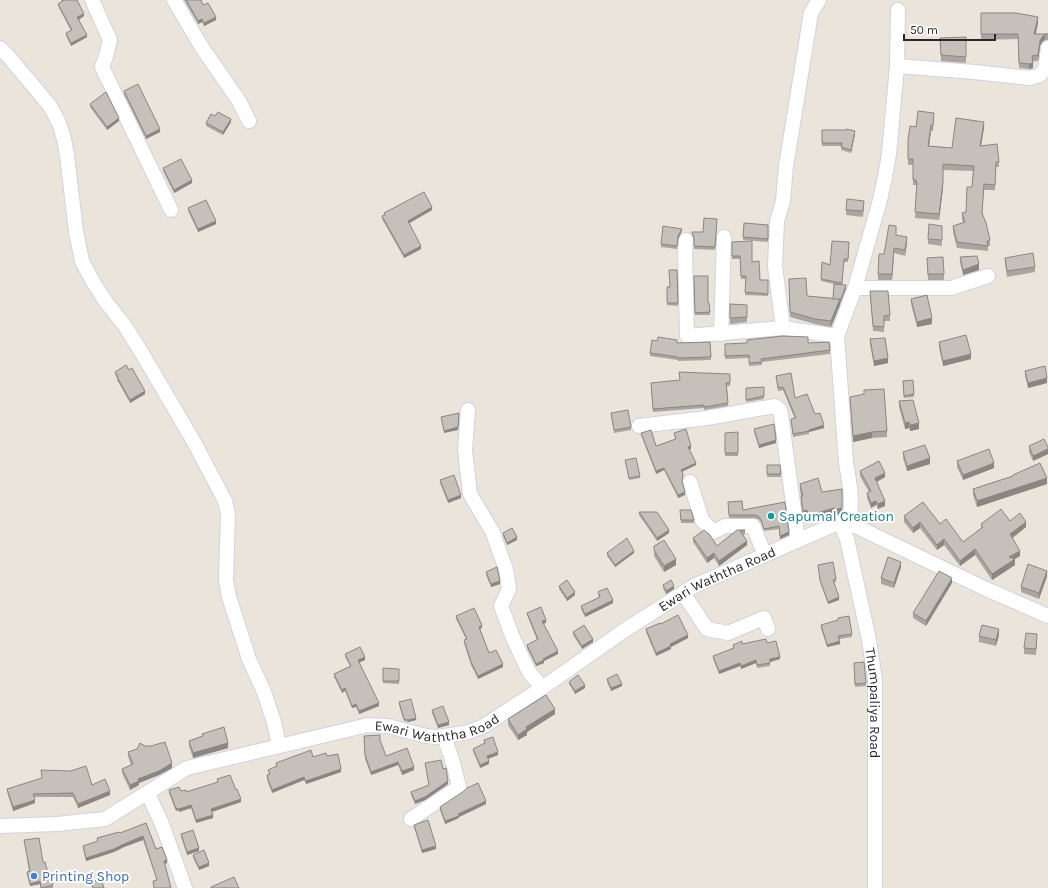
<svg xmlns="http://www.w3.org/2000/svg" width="1048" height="888" font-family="Karla,sans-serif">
	<rect width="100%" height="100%" fill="#eae4da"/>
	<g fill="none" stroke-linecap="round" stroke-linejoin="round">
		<!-- minor casing -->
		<g stroke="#d0d3e1" stroke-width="16">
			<g id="minor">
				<path d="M 92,0 L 110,40 L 106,56 L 102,67 L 171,210"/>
				<path d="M 174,0 L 201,46 L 239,101 L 249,121"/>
				<path d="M 819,0 L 811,13 L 786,166 L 783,201 L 777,221 L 775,266 L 783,328 L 837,336"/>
				<path d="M 0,48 L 9,57 L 50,106 L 59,123 L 64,139 L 67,155 L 76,232 L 82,261 L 93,282 L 106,302 L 125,326 L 143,355 L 194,442 L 225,501 L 228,514 L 226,580 L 229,597 L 249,659 L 264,692 L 274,722 L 279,746"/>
				<path d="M 897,66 L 974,72 L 1030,78 L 1040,75 L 1045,69 L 1048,48"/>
				<path d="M 686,240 L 685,252 L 687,336 L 783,328"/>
				<path d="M 855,288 L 951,288 L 988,276"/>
				<path d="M 721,334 L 724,237"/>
				<path d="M 468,410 L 465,450 L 470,494 L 492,531 L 506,569 L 509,589 L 501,606 L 513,638 L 529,672 L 542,688"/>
				<path d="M 639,426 L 707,418 L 775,406 L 780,410 L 781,415 L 798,540"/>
				<path d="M 690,482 L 702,520 L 713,532 L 725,526 L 753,526 L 765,555"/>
				<path id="s1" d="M 840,522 L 847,539 L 869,640 L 875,679 L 875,888"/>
				<path d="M 840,522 L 849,523 L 986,589 L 1048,616"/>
				<path d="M 849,523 C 853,501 850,485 846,463 L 837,336 L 855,288 L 880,200 L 885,177 L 889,154 L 897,66 L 898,10"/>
				<path d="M 683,593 L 707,629 L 728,633 L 764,618 L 768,629"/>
				<path d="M 148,794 L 162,824 L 185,888"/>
				<path d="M 411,819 L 459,787 L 454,766 L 444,736"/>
				<path id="s2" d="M 0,826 L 57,824 L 105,819 L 187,768 L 368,725 L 388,726 L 426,736 L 437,737 L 465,733 L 482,727 L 542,688 L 625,630 L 694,586 L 840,522"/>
			</g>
		</g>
		<!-- minor -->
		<use href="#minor" stroke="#fff" stroke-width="14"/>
	</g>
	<!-- wall -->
	<g fill="#aaa5a0">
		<path d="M 61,0 L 77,0 L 84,16 L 79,20 L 87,37 L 71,46 L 66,36 L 66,33 L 71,31 L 58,6 L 58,4 L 62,1 Z"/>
		<path d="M 184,0 L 201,0 L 203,5 L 216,20 L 204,26 L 202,22 L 198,24 Z"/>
		<path d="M 981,13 L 1038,23 L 1036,34 L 1048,34 L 1048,40 L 1045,40 L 1042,42 L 1040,46 L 1038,61 L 1033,61 L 1033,68 L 1029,69 L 1019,68 L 1018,39 L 981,40 Z"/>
		<path d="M 966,37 L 966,63 L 941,61 L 940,38 Z"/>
		<path d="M 124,91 L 160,132 L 146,139 L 124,94 Z"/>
		<path d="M 90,104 L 119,121 L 107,130 L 90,107 Z"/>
		<path d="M 215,116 L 231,122 L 223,135 L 206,126 L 206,123 Z"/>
		<path d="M 934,118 L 933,131 L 931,131 L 929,146 L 952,148 L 984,128 L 981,146 L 999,162 L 999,167 L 996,167 L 995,190 L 984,190 L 982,213 L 990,240 L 990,246 L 988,246 L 988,251 L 957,248 L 953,232 L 953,226 L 963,223 L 962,219 L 962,213 L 966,212 L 972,187 L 973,171 L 943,170 L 943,188 L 939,220 L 915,218 L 917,187 L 916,187 L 916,185 L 913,185 L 913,165 L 908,165 L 908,140 L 916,127 Z"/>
		<path d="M 822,130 L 855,134 L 851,153 L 841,150 L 842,146 L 822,146 Z"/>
		<path d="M 163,168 L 192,183 L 174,193 L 163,171 Z"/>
		<path d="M 864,207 L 863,217 L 846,215 L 846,210 Z"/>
		<path d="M 188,208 L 216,224 L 198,232 L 188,211 Z"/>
		<path d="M 432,210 L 409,223 L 421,249 L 404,258 L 382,219 L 382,216 L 384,215 L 384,213 Z"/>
		<path d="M 717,222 L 715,250 L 694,249 L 694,240 L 692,234 L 692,232 L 703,232 Z"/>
		<path d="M 744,223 L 768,225 L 768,242 L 743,240 Z"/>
		<path d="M 682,231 L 678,239 L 677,249 L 661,247 L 661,244 Z"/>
		<path d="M 896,235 L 907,243 L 905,256 L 894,253 L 892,280 L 878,280 L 878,274 Z"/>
		<path d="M 928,239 L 942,240 L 942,246 L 928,244 Z"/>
		<path d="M 732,242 L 752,262 L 760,280 L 768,280 L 768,296 L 745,295 L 746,279 L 741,279 L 740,259 L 732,259 Z"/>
		<path d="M 849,242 L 848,262 L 844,262 L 842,285 L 846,288 L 831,327 L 815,324 L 790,317 L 789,279 L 807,296 L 833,299 L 834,284 L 821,281 L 822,262 L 830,265 Z"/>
		<path d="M 960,257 L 979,270 L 963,275 L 960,262 Z"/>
		<path d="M 1005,258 L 1035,267 L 1035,272 L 1007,277 L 1005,263 Z"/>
		<path d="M 927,264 L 944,274 L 944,280 L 928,280 Z"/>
		<path d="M 677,270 L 678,306 L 667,305 L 667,287 L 669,287 Z"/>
		<path d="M 694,276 L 708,303 L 709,303 L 710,315 L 695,315 Z"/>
		<path d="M 870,291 L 890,315 L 890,321 L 884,321 L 884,332 L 873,331 Z"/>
		<path d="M 911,299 L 932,324 L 917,327 L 911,304 Z"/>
		<path d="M 730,304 L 747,305 L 747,322 L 730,324 Z"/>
		<path d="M 870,339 L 888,363 L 874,366 L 870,344 Z"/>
		<path d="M 710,342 L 711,360 L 678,361 L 678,360 L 650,356 L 650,353 L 677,343 Z"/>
		<path d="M 829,342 L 830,354 L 762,362 L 762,365 L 749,366 L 749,358 L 725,359 L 725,344 L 808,343 Z"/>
		<path d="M 939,342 L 971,359 L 943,366 L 939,348 Z"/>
		<path d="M 1025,371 L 1047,383 L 1028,388 L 1025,376 Z"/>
		<path d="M 115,372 L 145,394 L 130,403 L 117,380 L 117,378 L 115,374 Z"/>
		<path d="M 730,374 L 730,386 L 727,386 L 728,406 L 704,410 L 704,408 L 653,412 L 651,386 Z"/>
		<path d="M 776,376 L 795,398 L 815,414 L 824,428 L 809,432 L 809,434 L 793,437 L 791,419 L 795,419 L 783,390 L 778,391 Z"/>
		<path d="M 903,384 L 914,394 L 914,397 L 904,398 Z"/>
		<path d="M 764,387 L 764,399 L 746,402 L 746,388 Z"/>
		<path d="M 850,397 L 887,431 L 887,437 L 872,438 L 853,442 Z"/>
		<path d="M 899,401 L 919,429 L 910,431 L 909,428 L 905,429 L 899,407 Z"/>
		<path d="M 611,413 L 631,427 L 631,430 L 614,433 Z"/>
		<path d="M 754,429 L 776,443 L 759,448 L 754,432 Z"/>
		<path d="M 738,432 L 738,456 L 725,456 L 725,433 Z"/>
		<path d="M 641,433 L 656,446 L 675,439 L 674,433 L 691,449 L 689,449 L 696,465 L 682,472 L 683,477 L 682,482 L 685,495 L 678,498 L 664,470 L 656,474 L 641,435 Z"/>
		<path d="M 1029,446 L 1048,449 L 1048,454 L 1033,461 L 1029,452 Z"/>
		<path d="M 903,452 L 930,464 L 907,471 L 903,458 Z"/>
		<path d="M 625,460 L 640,476 L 640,478 L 629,480 Z"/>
		<path d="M 957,461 L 994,468 L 963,480 L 957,467 Z"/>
		<path d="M 767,465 L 781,474 L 781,477 L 767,477 Z"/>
		<path d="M 860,471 L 885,477 L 876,482 L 885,506 L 878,509 L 876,505 L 871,508 L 867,498 L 867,493 L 869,492 L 860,476 Z"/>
		<path d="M 1013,475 L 1047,484 L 977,507 L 973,495 L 973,489 L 1013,476 Z"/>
		<path d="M 440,480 L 461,498 L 448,503 L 440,483 Z"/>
		<path d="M 800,484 L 822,492 L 842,514 L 834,515 L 834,514 L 808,521 L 807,516 L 803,517 L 801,502 L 801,497 L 800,490 Z"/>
		<path d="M 728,502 L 743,510 L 785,502 L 789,535 L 780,539 L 779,529 L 764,531 L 761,522 L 758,519 L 753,518 L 729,518 Z"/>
		<path d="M 680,510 L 694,520 L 694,523 L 681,523 Z"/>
		<path d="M 639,512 L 669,533 L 657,541 L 639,515 Z"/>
		<path d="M 904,516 L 940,524 L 963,542 L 981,528 L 981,524 L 1010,521 L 1026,527 L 1013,538 L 1020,556 L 1015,559 L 1015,565 L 992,580 L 975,555 L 960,566 L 944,545 L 937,550 L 920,528 L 913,533 L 904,522 Z"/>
		<path d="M 737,530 L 745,530 L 745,534 L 743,535 L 747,545 L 719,566 L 714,558 L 707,563 L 693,542 L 693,538 L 717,546 Z"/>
		<path d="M 503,533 L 517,540 L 507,545 L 503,536 Z"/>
		<path d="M 654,546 L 676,565 L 664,572 L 654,556 Z"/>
		<path d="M 607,553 L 634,553 L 615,567 L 607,556 Z"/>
		<path d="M 818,565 L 836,579 L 836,582 L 834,582 L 839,600 L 828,604 L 820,582 Z"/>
		<path d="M 901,567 L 894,588 L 881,584 L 881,578 Z"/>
		<path d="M 486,572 L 500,584 L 491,587 L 486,575 Z"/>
		<path d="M 1047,576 L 1039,599 L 1021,592 L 1021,587 Z"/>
		<path d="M 952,583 L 926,626 L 913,618 L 913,613 Z"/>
		<path d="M 663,585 L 674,589 L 666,594 L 663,588 Z"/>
		<path d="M 559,586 L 575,595 L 567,601 L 559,589 Z"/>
		<path d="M 598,592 L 613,603 L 585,617 L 581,609 L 581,606 L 599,597 L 598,595 Z"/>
		<path d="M 527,613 L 546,623 L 543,624 L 558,654 L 544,661 L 544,663 L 536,666 L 527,648 L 527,645 L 537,640 L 527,615 Z"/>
		<path d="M 456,616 L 482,628 L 480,629 L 489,653 L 503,667 L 478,679 L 471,665 L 464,643 L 464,640 L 466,639 L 456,619 Z"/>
		<path d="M 838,620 L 852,634 L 852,637 L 839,639 L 840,644 L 827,647 L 821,628 L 821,625 Z"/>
		<path d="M 661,624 L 688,638 L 671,647 L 671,649 L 656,656 L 646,632 L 646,629 Z"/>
		<path d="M 573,632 L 593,642 L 582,649 L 573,635 Z"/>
		<path d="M 999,635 L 996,646 L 979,642 L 979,636 Z"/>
		<path d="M 1037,640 L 1036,655 L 1024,654 L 1024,648 Z"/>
		<path d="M 767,643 L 780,659 L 770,662 L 770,666 L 757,668 L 756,663 L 741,669 L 740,666 L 719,674 L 713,659 L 713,656 L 733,649 L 733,645 L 742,644 Z"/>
		<path d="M 345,654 L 365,660 L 359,662 L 379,706 L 359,714 L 356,707 L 352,708 L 345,691 L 342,693 L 334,677 L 334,674 L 350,666 L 345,657 Z"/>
		<path d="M 854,663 L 866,683 L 866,686 L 855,687 Z"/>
		<path d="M 383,668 L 399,669 L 399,684 L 383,683 Z"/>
		<path d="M 607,679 L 622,686 L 611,691 L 607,682 Z"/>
		<path d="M 569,682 L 585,688 L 575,694 L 569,684 Z"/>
		<path d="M 399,702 L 416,720 L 408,722 L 404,721 L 399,705 Z"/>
		<path d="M 432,710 L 449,725 L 438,728 L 432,713 Z"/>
		<path d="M 555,714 L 527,732 L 527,735 L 518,740 L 508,725 L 508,719 Z"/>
		<path d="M 202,734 L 228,748 L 193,758 L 189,746 L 189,741 L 202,736 Z"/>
		<path d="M 364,736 L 380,740 L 386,756 L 414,770 L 402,775 L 398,765 L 371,775 L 365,759 Z"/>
		<path d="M 484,740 L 498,755 L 488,759 L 489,764 L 480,768 L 473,751 L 473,749 L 484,744 Z"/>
		<path d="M 128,752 L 172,768 L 159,775 L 139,783 L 139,785 L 130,790 L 122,773 L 122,769 L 131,765 L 128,756 Z"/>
		<path d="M 327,756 L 341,772 L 306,784 L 304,780 L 272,793 L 267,780 L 267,775 L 269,774 L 268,770 L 276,767 L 276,763 L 313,757 Z"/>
		<path d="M 425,763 L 443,769 L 448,784 L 425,800 L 415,804 L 411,795 L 411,792 L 429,785 Z"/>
		<path d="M 217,779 L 241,802 L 212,812 L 213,818 L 196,823 L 191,808 L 179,812 L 178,810 L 176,811 L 169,793 L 169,790 L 186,792 L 217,783 Z"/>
		<path d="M 92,785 L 110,795 L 78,808 L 73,797 L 34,797 L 35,803 L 13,811 L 7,792 L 7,789 Z"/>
		<path d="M 486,804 L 459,817 L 459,818 L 445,824 L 440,810 L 440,807 Z"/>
		<path d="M 146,823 L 156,849 L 167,863 L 165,864 L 171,888 L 154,888 L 153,881 L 157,880 L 143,840 L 124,847 L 114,852 L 86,861 L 83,849 L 83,846 L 97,842 L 97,838 L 120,833 Z"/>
		<path d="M 414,825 L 436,849 L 422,853 L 414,827 Z"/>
		<path d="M 181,834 L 199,851 L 187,855 L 181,837 Z"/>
		<path d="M 24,840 L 43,862 L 49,877 L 53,885 L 53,888 L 41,888 L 40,884 L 30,886 L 27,875 L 27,872 L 29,871 Z"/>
		<path d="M 193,855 L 209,866 L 199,870 L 193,858 Z"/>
	</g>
	<!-- shaded-wall -->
	<g fill="#8b8682">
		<path d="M 84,14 L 84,16 L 77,20 L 77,17 Z"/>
		<path d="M 216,17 L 216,20 L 204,26 L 204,23 Z"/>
		<path d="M 1038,17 L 1038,23 L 1034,40 L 1034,34 Z"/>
		<path d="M 202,19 L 202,22 L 198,24 L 198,21 Z"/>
		<path d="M 1045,34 L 1045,40 L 1042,42 L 1040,46 L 1038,61 L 1038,55 L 1040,41 L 1042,37 Z"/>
		<path d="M 87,35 L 87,37 L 71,46 L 71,43 Z"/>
		<path d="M 1033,63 L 1033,68 L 1029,69 L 1029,64 Z"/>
		<path d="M 119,118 L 119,121 L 107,130 L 107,127 Z"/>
		<path d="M 231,119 L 231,122 L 223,135 L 223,132 Z"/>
		<path d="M 984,122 L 984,128 L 980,151 L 980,146 Z"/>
		<path d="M 931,125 L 931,131 L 928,152 L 928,146 Z"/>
		<path d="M 160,129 L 160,132 L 146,139 L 146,136 Z"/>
		<path d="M 855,131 L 855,134 L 851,153 L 851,150 Z"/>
		<path d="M 192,180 L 192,183 L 174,193 L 174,190 Z"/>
		<path d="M 943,182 L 943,188 L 939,220 L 939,214 Z"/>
		<path d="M 432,207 L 432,210 L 408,224 L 408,221 Z"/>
		<path d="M 216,221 L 216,224 L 198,232 L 198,229 Z"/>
		<path d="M 682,229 L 682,231 L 678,239 L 677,249 L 678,236 Z"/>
		<path d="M 907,237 L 907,243 L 905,256 L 905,250 Z"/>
		<path d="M 421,246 L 421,249 L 404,258 L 404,255 Z"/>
		<path d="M 894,248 L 894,253 L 892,280 L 892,274 Z"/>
		<path d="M 979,264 L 979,270 L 963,275 L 963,270 Z"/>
		<path d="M 846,285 L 846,288 L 840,304 L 840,302 Z"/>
		<path d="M 840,299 L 840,305 L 831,327 L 831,321 Z"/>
		<path d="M 932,318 L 932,324 L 917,327 L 917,322 Z"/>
		<path d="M 971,354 L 971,359 L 943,366 L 943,361 Z"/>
		<path d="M 888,358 L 888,363 L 874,366 L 874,361 Z"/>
		<path d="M 1047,378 L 1047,383 L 1028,388 L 1028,383 Z"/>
		<path d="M 145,391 L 145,394 L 130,403 L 130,400 Z"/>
		<path d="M 459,413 L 458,430 L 444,433 L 444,431 Z"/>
		<path d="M 909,422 L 909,428 L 905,429 L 905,423 Z"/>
		<path d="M 919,423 L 919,429 L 910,431 L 910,425 Z"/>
		<path d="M 824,425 L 824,428 L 809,432 L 809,430 Z"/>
		<path d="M 872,432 L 872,438 L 853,442 L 853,436 Z"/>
		<path d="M 776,440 L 776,443 L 759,448 L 759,445 Z"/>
		<path d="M 691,446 L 691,449 L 688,450 L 688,447 Z"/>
		<path d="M 1048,449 L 1048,454 L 1033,461 L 1033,456 Z"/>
		<path d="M 930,458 L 930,464 L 907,471 L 907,466 Z"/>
		<path d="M 696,463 L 696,465 L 681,472 L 681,470 Z"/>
		<path d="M 994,463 L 994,468 L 963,480 L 963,475 Z"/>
		<path d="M 664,468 L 664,470 L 656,474 L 656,471 Z"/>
		<path d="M 885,473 L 885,477 L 875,483 L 875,478 Z"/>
		<path d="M 1047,478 L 1047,484 L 977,507 L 977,501 Z"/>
		<path d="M 842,489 L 842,514 L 834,515 L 834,510 Z"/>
		<path d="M 685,492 L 685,495 L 678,498 L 678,495 Z"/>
		<path d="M 461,495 L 461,498 L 448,503 L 448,500 Z"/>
		<path d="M 876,501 L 876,505 L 871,508 L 871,503 Z"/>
		<path d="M 885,501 L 885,506 L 878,509 L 878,504 Z"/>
		<path d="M 834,508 L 834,514 L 808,521 L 808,516 Z"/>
		<path d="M 807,510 L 807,516 L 803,517 L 803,511 Z"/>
		<path d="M 920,522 L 920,528 L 913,533 L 913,528 Z"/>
		<path d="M 1026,522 L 1026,527 L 1010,539 L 1010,534 Z"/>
		<path d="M 669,530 L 669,533 L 657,541 L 657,538 Z"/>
		<path d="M 789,532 L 789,535 L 780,539 L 780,536 Z"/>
		<path d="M 517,537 L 517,540 L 507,545 L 507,543 Z"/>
		<path d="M 944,539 L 944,545 L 937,550 L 937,545 Z"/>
		<path d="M 747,541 L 747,545 L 719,566 L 719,561 Z"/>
		<path d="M 975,549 L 975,555 L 960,566 L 960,561 Z"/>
		<path d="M 634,551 L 634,553 L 615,567 L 615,565 Z"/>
		<path d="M 1020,551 L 1020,556 L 1009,562 L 1009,557 Z"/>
		<path d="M 714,553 L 714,558 L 707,563 L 707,558 Z"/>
		<path d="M 676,559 L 676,565 L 664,572 L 664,566 Z"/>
		<path d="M 1015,559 L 1015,565 L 992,580 L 992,574 Z"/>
		<path d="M 901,562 L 901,567 L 894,588 L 894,583 Z"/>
		<path d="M 1047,571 L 1047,576 L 1039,599 L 1039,593 Z"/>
		<path d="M 952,578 L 952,583 L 926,626 L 926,621 Z"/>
		<path d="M 500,581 L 500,584 L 491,587 L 491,584 Z"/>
		<path d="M 674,586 L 674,589 L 666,594 L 666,591 Z"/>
		<path d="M 575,592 L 575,595 L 567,601 L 567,598 Z"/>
		<path d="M 839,597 L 839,600 L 828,604 L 828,602 Z"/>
		<path d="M 613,600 L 613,603 L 585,617 L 585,614 Z"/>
		<path d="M 546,620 L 546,623 L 542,624 L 542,621 Z"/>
		<path d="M 482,625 L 482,628 L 479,629 L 479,627 Z"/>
		<path d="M 999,629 L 999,635 L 996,646 L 996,640 Z"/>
		<path d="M 688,635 L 688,638 L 671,647 L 671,649 L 656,656 L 656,653 L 670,644 Z"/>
		<path d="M 593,639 L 593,642 L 582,649 L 582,646 Z"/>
		<path d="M 840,641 L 840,644 L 827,647 L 827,645 Z"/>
		<path d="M 558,651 L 558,654 L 544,661 L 544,663 L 536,666 L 536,664 L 543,659 Z"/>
		<path d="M 365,657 L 365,660 L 358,663 L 358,660 Z"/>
		<path d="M 780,657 L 780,659 L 770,662 L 770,659 Z"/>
		<path d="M 756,660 L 756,663 L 741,669 L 741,666 Z"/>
		<path d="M 740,663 L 740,666 L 719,674 L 719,671 Z"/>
		<path d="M 503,664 L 503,667 L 478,679 L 478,676 Z"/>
		<path d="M 622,684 L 622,686 L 611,691 L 611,688 Z"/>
		<path d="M 585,685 L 585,688 L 575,694 L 575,691 Z"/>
		<path d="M 345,688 L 345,691 L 342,693 L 342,690 Z"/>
		<path d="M 379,703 L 379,706 L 359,714 L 359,711 Z"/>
		<path d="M 356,704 L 356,707 L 352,708 L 352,706 Z"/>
		<path d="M 555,709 L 555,714 L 527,732 L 527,735 L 518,740 L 518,735 L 526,727 Z"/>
		<path d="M 416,718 L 416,720 L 408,722 L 408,720 Z"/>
		<path d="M 449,722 L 449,725 L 438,728 L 438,725 Z"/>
		<path d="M 228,743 L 228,748 L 193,758 L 193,753 Z"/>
		<path d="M 498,752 L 498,755 L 487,759 L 487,756 Z"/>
		<path d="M 489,761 L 489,764 L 480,768 L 480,765 Z"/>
		<path d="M 398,762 L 398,765 L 371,775 L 371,772 Z"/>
		<path d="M 172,763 L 172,768 L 159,775 L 139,783 L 139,785 L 130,790 L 130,785 L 138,779 Z"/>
		<path d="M 414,767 L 414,770 L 402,775 L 402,771 Z"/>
		<path d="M 341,769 L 341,772 L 306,784 L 306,781 Z"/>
		<path d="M 304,777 L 304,780 L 272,793 L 272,790 Z"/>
		<path d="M 448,781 L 448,784 L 425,800 L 415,804 L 415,801 Z"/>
		<path d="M 110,791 L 110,795 L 78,808 L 78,804 Z"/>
		<path d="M 241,799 L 241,802 L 211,812 L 211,809 Z"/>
		<path d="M 35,800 L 35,803 L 13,811 L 13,807 Z"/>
		<path d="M 486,801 L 486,804 L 459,817 L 459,818 L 445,824 L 445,821 Z"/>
		<path d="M 191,805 L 191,808 L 179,812 L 179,809 Z"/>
		<path d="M 178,808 L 178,810 L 176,811 L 176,809 Z"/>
		<path d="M 213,815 L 213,818 L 196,823 L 196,820 Z"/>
		<path d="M 143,836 L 143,840 L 124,847 L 114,852 L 86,861 L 86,858 Z"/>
		<path d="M 436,846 L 436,849 L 422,853 L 422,850 Z"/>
		<path d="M 199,848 L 199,851 L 187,855 L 187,852 Z"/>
		<path d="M 167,860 L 167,863 L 164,864 L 164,861 Z"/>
		<path d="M 209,863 L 209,866 L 199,870 L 199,867 Z"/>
		<path d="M 40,881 L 40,884 L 30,886 L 30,884 Z"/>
	</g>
	<!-- building -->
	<g fill="#c6c0ba" stroke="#8b8682">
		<path d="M 63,0 L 77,0 L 84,14 L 77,17 L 87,35 L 71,43 L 66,33 L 72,30 L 58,4 L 63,1 Z"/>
		<path d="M 186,0 L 201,0 L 203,5 L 208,3 L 216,17 L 204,23 L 202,19 L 198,21 Z"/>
		<path d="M 981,13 L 1016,13 L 1038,17 L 1034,34 L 1048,34 L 1045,34 L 1042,37 L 1040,41 L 1038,55 L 1032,56 L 1033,63 L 1029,64 L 1019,63 L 1018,34 L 981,34 Z"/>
		<path d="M 966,37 L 966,57 L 941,55 L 940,38 Z"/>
		<path d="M 138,84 L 160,129 L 146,136 L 124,91 Z"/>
		<path d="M 106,92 L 119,118 L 107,127 L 90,104 Z"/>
		<path d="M 918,111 L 934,113 L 933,125 L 931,125 L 928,146 L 952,148 L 956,118 L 984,122 L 980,146 L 997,144 L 999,162 L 996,162 L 995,185 L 984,184 L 982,213 L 986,223 L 990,240 L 987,241 L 988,246 L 957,242 L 953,226 L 965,222 L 962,213 L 966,212 L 967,187 L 972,187 L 974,166 L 943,164 L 943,182 L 939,214 L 915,212 L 917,182 L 916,182 L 916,180 L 913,180 L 913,159 L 908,159 L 908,140 L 910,126 L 916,127 Z"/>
		<path d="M 218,112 L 231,119 L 223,132 L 206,123 L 211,114 L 215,116 Z"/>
		<path d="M 846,129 L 855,131 L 851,150 L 841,147 L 842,143 L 822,143 L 822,130 L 846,130 Z"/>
		<path d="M 181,159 L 192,180 L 174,190 L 163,168 Z"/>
		<path d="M 424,192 L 432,207 L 408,221 L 421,246 L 404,255 L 382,216 L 385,215 L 384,213 Z"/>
		<path d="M 847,199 L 864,201 L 863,211 L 846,210 Z"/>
		<path d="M 206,200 L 216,221 L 198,229 L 188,208 Z"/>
		<path d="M 704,218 L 717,219 L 715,247 L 694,246 L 694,238 L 692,232 L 703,232 Z"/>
		<path d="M 744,223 L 768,225 L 768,239 L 743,237 Z"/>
		<path d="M 929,224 L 942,226 L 942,240 L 928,239 Z"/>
		<path d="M 889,225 L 896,226 L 896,235 L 907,237 L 905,250 L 894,248 L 892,274 L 878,274 L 879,254 L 884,254 Z"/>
		<path d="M 663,226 L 682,229 L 678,236 L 677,246 L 661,244 Z"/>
		<path d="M 752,241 L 752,262 L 759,261 L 760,280 L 768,280 L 768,294 L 745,292 L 746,276 L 741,276 L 740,256 L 732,256 L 732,242 Z"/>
		<path d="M 832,241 L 849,242 L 848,259 L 844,259 L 842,283 L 821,279 L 822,262 L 830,265 Z"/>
		<path d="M 1033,253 L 1035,267 L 1007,271 L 1005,258 Z"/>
		<path d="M 977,256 L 979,264 L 963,270 L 960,257 Z"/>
		<path d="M 943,257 L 944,274 L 928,274 L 927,258 Z"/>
		<path d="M 669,270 L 677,270 L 678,303 L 667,303 L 667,287 L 670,287 Z"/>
		<path d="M 694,276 L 708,276 L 708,303 L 709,303 L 710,312 L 695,313 Z"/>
		<path d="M 806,278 L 807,296 L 840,299 L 831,321 L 815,319 L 790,312 L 789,279 Z"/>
		<path d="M 834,284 L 846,285 L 840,302 L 840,299 L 833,299 Z"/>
		<path d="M 870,291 L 888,291 L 890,315 L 884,316 L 884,327 L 873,326 Z"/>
		<path d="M 927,295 L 932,318 L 917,322 L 911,299 Z"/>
		<path d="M 730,304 L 747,305 L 747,317 L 730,318 Z"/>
		<path d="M 966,335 L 971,354 L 943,361 L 939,342 Z"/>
		<path d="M 783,336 L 808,337 L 808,343 L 829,342 L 830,350 L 761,359 L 762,362 L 749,363 L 749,355 L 725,356 L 725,344 L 747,343 L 747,340 Z"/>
		<path d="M 658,337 L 677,340 L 677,343 L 710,342 L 711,357 L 678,358 L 678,357 L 650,353 L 652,340 L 657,341 Z"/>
		<path d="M 885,338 L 888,358 L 874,361 L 870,339 Z"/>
		<path d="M 126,365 L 129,370 L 132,368 L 145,391 L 130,400 L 117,377 L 118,377 L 115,372 Z"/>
		<path d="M 1045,366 L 1047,378 L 1028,383 L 1025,371 Z"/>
		<path d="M 679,372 L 730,374 L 730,383 L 726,383 L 728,403 L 704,407 L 704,405 L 653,409 L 651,383 L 680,380 Z"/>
		<path d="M 791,373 L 795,398 L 807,394 L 815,414 L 820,413 L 824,425 L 809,430 L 809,431 L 793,434 L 791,419 L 796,418 L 783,387 L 778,388 L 776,376 Z"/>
		<path d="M 913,380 L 914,394 L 904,396 L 903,381 Z"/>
		<path d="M 764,387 L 764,396 L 746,400 L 746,388 Z"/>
		<path d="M 884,389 L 887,431 L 872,432 L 853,436 L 850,397 L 864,394 L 864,390 Z"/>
		<path d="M 913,400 L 919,423 L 910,425 L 909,422 L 905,423 L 899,401 Z"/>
		<path d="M 628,410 L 631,427 L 614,430 L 611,413 Z"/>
		<path d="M 459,413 L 458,427 L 444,431 L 441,417 Z"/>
		<path d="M 774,424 L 776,440 L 759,445 L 754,429 Z"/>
		<path d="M 686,429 L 691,446 L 688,447 L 696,463 L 681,470 L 683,474 L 682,481 L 685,492 L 678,495 L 664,468 L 656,471 L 641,433 L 651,430 L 656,446 L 676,439 L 674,433 Z"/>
		<path d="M 738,432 L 738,453 L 725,453 L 725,433 Z"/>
		<path d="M 1044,439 L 1048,447 L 1048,449 L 1033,456 L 1029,446 Z"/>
		<path d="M 925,445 L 930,458 L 907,466 L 903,452 Z"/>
		<path d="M 989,449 L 994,463 L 963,475 L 957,461 Z"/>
		<path d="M 636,458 L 640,476 L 629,478 L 625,460 Z"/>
		<path d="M 879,461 L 885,473 L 875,478 L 885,501 L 878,504 L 876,501 L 871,503 L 867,493 L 871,491 L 860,471 Z"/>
		<path d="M 1040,463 L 1047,478 L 977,501 L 973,489 L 1013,476 L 1013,475 Z"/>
		<path d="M 767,465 L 780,465 L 781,474 L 767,474 Z"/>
		<path d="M 454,475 L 461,495 L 448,500 L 440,480 Z"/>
		<path d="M 818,478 L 822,492 L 842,489 L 842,508 L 834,510 L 834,508 L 808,516 L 807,510 L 803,511 L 801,496 L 803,496 L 800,484 Z"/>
		<path d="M 742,501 L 743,510 L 785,502 L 789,532 L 780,536 L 779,526 L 764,529 L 761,520 L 758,516 L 753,515 L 729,515 L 728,502 Z"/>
		<path d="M 923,502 L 940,524 L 946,519 L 963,542 L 983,527 L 981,524 L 1001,509 L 1010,521 L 1020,513 L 1026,522 L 1010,534 L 1020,551 L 1009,557 L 1015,559 L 992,574 L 975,549 L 960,561 L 944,539 L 937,545 L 920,522 L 913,528 L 904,516 Z"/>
		<path d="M 680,510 L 691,510 L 694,520 L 681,520 Z"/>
		<path d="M 639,512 L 657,512 L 669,530 L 657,538 Z"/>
		<path d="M 512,528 L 517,537 L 507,543 L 503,533 Z"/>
		<path d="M 704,530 L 710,535 L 717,546 L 737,530 L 745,530 L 740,531 L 747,541 L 719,561 L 714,553 L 707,558 L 693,538 Z"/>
		<path d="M 627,538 L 634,551 L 615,565 L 607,553 Z"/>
		<path d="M 664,540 L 676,559 L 664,566 L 654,550 L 654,546 Z"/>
		<path d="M 888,557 L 901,562 L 894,583 L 881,578 Z"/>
		<path d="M 833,562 L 836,579 L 833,580 L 839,597 L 828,602 L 820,580 L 818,565 Z"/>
		<path d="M 1028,564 L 1047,571 L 1039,593 L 1021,587 Z"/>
		<path d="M 497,567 L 500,581 L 491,584 L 486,572 Z"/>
		<path d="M 939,571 L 952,578 L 926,621 L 913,613 Z"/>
		<path d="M 567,580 L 575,592 L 567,598 L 559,586 Z"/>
		<path d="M 671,580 L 674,586 L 666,591 L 663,585 Z"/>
		<path d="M 607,588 L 613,600 L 585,614 L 581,606 L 600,597 L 598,592 Z"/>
		<path d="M 541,607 L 546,620 L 542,621 L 558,651 L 543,659 L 544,660 L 536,664 L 527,645 L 538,639 L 527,613 Z"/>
		<path d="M 474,608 L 482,625 L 479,627 L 489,653 L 496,650 L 503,664 L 478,676 L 471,662 L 464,640 L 467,639 L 456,616 Z"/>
		<path d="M 678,615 L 688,635 L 670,644 L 671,646 L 656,653 L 646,629 L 660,623 L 661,624 Z"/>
		<path d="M 849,616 L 852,634 L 838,636 L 840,641 L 827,645 L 821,625 L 838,620 L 838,618 Z"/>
		<path d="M 584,625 L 593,639 L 582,646 L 573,632 Z"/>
		<path d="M 982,625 L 999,629 L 996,640 L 979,636 Z"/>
		<path d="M 1026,633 L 1037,634 L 1036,649 L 1024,648 Z"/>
		<path d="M 766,639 L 767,643 L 776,641 L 780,657 L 770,659 L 770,663 L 757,665 L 756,660 L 741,666 L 740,663 L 719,671 L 713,656 L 734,648 L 733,645 L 742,641 L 742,644 Z"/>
		<path d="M 360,647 L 365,657 L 358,660 L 379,703 L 359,711 L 356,704 L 352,706 L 345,688 L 342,690 L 334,674 L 351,666 L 345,654 Z"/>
		<path d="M 864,662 L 866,683 L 855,684 L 854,663 Z"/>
		<path d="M 383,668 L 399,669 L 399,681 L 383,681 Z"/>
		<path d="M 617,674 L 622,684 L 611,688 L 607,679 Z"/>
		<path d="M 578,675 L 585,685 L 575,691 L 569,682 Z"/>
		<path d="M 546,695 L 555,709 L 526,727 L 527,729 L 518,735 L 508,719 Z"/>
		<path d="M 411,699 L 416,718 L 408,720 L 404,719 L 399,702 Z"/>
		<path d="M 443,706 L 449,722 L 438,725 L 432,710 Z"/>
		<path d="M 224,727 L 228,743 L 193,753 L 189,741 L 203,736 L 202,734 Z"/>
		<path d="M 380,735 L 380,740 L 386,756 L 407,748 L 414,767 L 402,771 L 398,762 L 371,772 L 365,755 L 364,736 Z"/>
		<path d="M 493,737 L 498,752 L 487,756 L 489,761 L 480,765 L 473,749 L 485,743 L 484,740 Z"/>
		<path d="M 165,742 L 172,763 L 159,771 L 138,779 L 139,781 L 130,785 L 122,769 L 133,764 L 128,752 L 137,749 L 140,743 L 145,746 L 151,746 Z"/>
		<path d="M 311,750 L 313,757 L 326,753 L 327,756 L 338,754 L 341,769 L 306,781 L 304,777 L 272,790 L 267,777 L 268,777 L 267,775 L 270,774 L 268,770 L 277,766 L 276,763 Z"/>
		<path d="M 441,760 L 443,769 L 446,768 L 448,781 L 425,797 L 415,801 L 411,792 L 429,785 L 425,763 Z"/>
		<path d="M 86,766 L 92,785 L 105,779 L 110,791 L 78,804 L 73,793 L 33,794 L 35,800 L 13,807 L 7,789 L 42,778 L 41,770 L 70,771 Z"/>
		<path d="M 230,775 L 236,790 L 237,789 L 241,799 L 211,809 L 213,815 L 196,820 L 191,805 L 179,809 L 178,808 L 176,809 L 169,790 L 179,787 L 181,791 L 186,790 L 186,792 L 218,782 L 217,779 Z"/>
		<path d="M 478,783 L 486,801 L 458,814 L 459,816 L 445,821 L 440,807 L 464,791 L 467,788 Z"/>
		<path d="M 428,820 L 436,846 L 422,850 L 414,825 Z"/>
		<path d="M 146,823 L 156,849 L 162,847 L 167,860 L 164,861 L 171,888 L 154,888 L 153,881 L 157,880 L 143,836 L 124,844 L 114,849 L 86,858 L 83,846 L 98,841 L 97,838 L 119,832 L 120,833 Z"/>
		<path d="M 193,830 L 199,848 L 187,852 L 181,834 Z"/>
		<path d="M 39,838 L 43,862 L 45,862 L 49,877 L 51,877 L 53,885 L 41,888 L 40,881 L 30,884 L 27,872 L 30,871 L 24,840 Z"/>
		<path d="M 204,850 L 209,863 L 199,867 L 193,855 Z"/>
		<path d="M 234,877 L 239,888 L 211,888 L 211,887 Z"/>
		<path d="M 101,879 L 104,888 L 93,888 L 91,882 Z"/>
	</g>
	<!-- markers -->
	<circle fill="#0f9aa8" stroke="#fff" stroke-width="1.5" cx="771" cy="516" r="4"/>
	<circle fill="#3f7fe0" stroke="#fff" stroke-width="1.5" cx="34" cy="876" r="4"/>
	<g text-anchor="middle" stroke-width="4" stroke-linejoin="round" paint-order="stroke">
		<!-- culture labels -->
		<g font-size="14" fill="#0d838f" stroke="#fff" text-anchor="start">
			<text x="779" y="521">Sapumal Creation</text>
		</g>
		<!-- street labels -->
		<g font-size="14" fill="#282828" stroke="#fff">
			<text dy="5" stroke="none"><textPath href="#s2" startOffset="783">Ewari Waththa Road</textPath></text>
			<text dy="5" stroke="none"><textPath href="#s1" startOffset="185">Thumpaliya Road</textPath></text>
			<text dy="5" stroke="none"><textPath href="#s2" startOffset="459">Ewari Waththa Road</textPath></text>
		</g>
		<!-- shop labels -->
		<g font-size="14" fill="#366cbe" stroke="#fff" text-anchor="start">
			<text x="42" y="881">Printing Shop</text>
		</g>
	</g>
	<!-- scale -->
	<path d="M904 34v6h91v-6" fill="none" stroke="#282828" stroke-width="2"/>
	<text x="910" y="34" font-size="12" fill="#282828" stroke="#ffffff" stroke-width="3" paint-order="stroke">50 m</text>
</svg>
